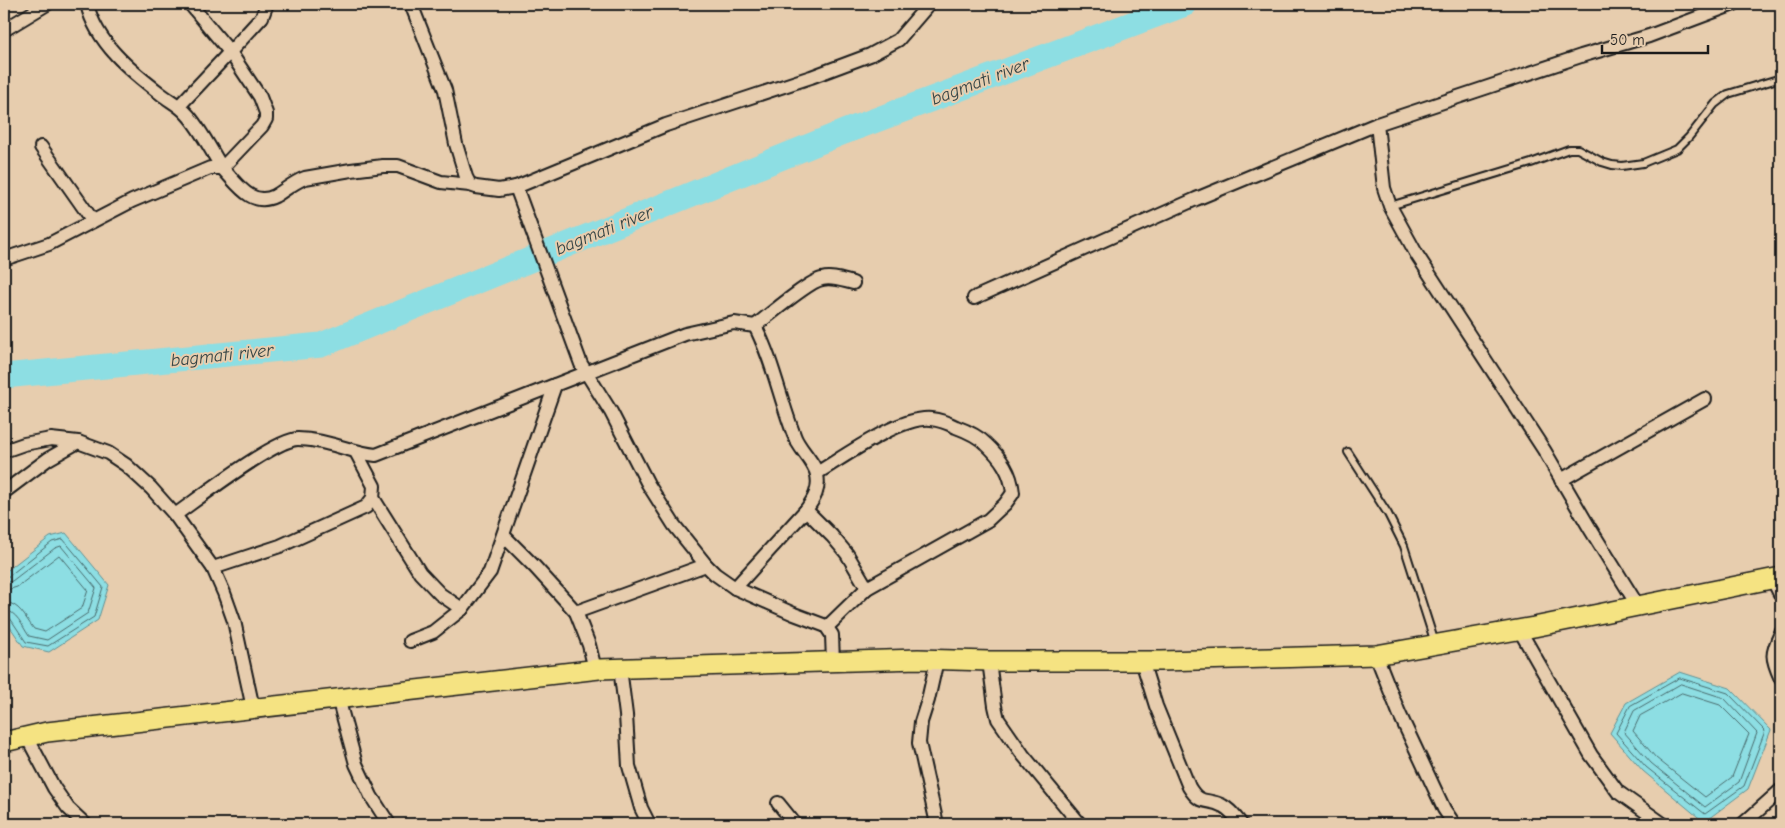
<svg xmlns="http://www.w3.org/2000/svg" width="1785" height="828" font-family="'Comic Neue',sans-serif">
	<rect width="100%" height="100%" fill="#e7cdae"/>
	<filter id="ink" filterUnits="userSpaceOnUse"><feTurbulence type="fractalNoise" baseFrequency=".02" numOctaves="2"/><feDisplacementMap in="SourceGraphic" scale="10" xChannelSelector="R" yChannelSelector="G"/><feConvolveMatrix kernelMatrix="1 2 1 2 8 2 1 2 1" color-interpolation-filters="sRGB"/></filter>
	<g filter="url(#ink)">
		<!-- water -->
		<g fill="#8ddee3" stroke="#609093">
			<path d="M 66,533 L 109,585 L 98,620 L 49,652 L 23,646 L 4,618 L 4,573 L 50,537 Z"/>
			<path d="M 1680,672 L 1730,688 L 1771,730 L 1748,789 L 1704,822 L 1643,771 L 1610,733 L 1626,703 Z"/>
		</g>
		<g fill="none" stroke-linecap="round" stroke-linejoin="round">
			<!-- shore -->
			<g stroke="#496a6c" stroke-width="1">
				<path d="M 4,577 L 9,576 L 52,542 L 63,539 L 103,587 L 94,617 L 48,646 L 26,642 L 10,618 L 4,616"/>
				<path d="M 4,583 L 12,581 L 55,548 L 61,546 L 96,588 L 88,613 L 47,640 L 29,636 C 22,626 17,611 4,610"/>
				<path d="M 4,591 L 17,587 L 59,555 L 88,590 L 82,608 L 45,632 L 34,629 C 25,618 20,603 4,602"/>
				<path d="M 1680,678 L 1728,693 L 1765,731 L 1744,786 L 1705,814 L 1646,767 L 1616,733 L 1630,706 Z"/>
				<path d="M 1681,684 L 1724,698 L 1757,733 L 1739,782 L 1705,807 L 1651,763 L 1624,732 L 1634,711 Z"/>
				<path d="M 1682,693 L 1720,705 L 1749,734 L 1732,777 L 1705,797 L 1656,758 L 1633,731 L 1640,716 Z"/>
			</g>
			<!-- river -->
			<path stroke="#8ddee3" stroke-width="25" d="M 4,376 L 321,345 L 844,132 L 1185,4"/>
			<!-- service casing -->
			<g stroke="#1c1c1c" stroke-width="10">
				<g id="service">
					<path d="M 1390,206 L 1531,163 L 1569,149 L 1578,149 L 1602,162 L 1612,165 L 1622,166 L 1643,163 L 1677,149 L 1689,137 L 1715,104 L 1728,94 L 1781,78"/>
					<path d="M 1348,452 L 1388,514 L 1404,546 L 1435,643"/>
				</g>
			</g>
			<!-- minor casing -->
			<g stroke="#1c1c1c" stroke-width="16">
				<g id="minor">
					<path d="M 87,4 C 96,43 131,71 161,94 C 170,101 179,105 186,113 C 199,126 212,152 222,168 L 262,126 L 266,119 L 266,113 L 260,97 L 230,52 L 190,4"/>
					<path d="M 411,4 L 445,90 L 456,144 L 466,177 L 470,185 L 476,187 L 499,190 L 516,187 L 666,125 L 811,77 L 870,55 L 898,40 L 929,4"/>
					<path d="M 4,30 L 47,4"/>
					<path d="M 179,106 L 230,52 L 262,17 L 267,4"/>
					<path d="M 1377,124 L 1384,188 L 1390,206 L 1417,255 L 1544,450 L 1589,527 L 1638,606"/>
					<path d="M 41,147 L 93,221"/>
					<path d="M 516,187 L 581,364 L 611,412 L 648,484 L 674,525 L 706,565 L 715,574 L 735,588 L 794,614 L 826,626 L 832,635 L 833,662"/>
					<path d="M 4,259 L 49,244 L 132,201 L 210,168 L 222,168 C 237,183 251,208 275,196 C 285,190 294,182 305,178 L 351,170 L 383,166 L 398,166 L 441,182 L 470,185"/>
					<path d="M 974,298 L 1196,199 L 1377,124 L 1581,56 L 1649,36 L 1734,4"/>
					<path d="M 755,326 C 768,316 809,281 822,279 C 832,276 844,281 853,283"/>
					<path d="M 4,451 L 24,444 L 51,439 L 78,442"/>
					<path d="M 817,473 C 844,457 900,416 931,419 C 940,420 948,423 956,427 C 967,431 978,436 986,444 C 1001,458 1011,472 1013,493 L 1005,504 L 988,520 L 867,588 L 827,627"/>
					<path d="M 1561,480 L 1705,399"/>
					<path d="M 4,492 L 48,459 L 78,442 L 108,453 L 126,465 L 151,488 L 175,515 L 213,568 L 224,593 L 234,621 L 253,708"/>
					<path d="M 373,498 L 420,573 L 440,594 L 462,609"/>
					<path d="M 806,510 L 832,536 L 847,554 L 867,588"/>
					<path d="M 175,515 C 198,499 275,439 298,439 C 325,439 349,452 376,455 L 685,334 L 734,323 L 755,326 C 773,361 780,399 794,435 C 798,448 815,462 817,475 C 820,489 814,499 806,510 L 735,588"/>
					<path d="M 504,536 L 535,567 L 576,612 L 589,645 L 595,669"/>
					<path d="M 213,568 L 280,546 L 366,507 L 373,498 L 374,486 L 356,452"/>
					<path d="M 1773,580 L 1781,596"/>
					<path d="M 576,612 L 706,565"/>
					<path d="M 1519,629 L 1591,755 L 1618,792 L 1663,824"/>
					<path d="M 1781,633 C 1771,654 1771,657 1781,679"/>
					<path d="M 410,641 L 433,632 L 462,609 L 490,572 L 555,385"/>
					<path d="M 1376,655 L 1399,713 L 1444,809 L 1454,824"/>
					<path d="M 989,661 L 995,706 L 998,719 L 1023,755 L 1080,824"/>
					<path d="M 1142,661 L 1156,706 L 1189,787 C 1201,807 1207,797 1223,806 C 1231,810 1236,818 1241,824"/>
					<path d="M 620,668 L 626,715 L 629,766 L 641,808 L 649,824"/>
					<path d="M 338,698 L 356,764 L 371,796 L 389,824"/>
					<path d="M 27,737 L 54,788 L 68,808 L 85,824"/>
					<path d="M 778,803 L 795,824"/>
					<path d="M 937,824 L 919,743 L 921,722 L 928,700 L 937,660"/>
					<path d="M 1743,824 L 1781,790"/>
				</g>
			</g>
			<!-- primary casing -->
			<g stroke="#1c1c1c" stroke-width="22">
				<path id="primary" d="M 4,742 L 47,732 L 599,669 L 918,659 L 989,661 L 1161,661 L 1376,655 L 1534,627 L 1781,577"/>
			</g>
			<!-- service -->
			<use href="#service" stroke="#e7cdae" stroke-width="6"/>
			<!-- minor -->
			<use href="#minor" stroke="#e7cdae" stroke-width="12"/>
			<!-- primary -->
			<use href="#primary" stroke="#f5e382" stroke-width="19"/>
		</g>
	</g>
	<g text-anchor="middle" stroke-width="4" stroke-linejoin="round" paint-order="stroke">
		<!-- water labels -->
		<g font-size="18" font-style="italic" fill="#334344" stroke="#e7cdae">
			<text transform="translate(980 81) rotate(-21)" y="6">bagmati river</text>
			<text transform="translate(604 230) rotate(-22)" y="6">bagmati river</text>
			<text transform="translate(222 355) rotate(-6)" y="6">bagmati river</text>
		</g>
	</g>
	<!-- margin -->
	<rect width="1785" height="828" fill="none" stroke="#e7cdae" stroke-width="20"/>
	<rect x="10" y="10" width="1765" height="808" fill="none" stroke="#1c1c1c" stroke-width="2" filter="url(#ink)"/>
	<!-- scale -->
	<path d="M1602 45v8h106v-8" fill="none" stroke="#1c1c1c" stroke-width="2.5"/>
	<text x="1610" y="45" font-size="15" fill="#1c1c1c" stroke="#e7cdae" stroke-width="4" paint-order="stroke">50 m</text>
</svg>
